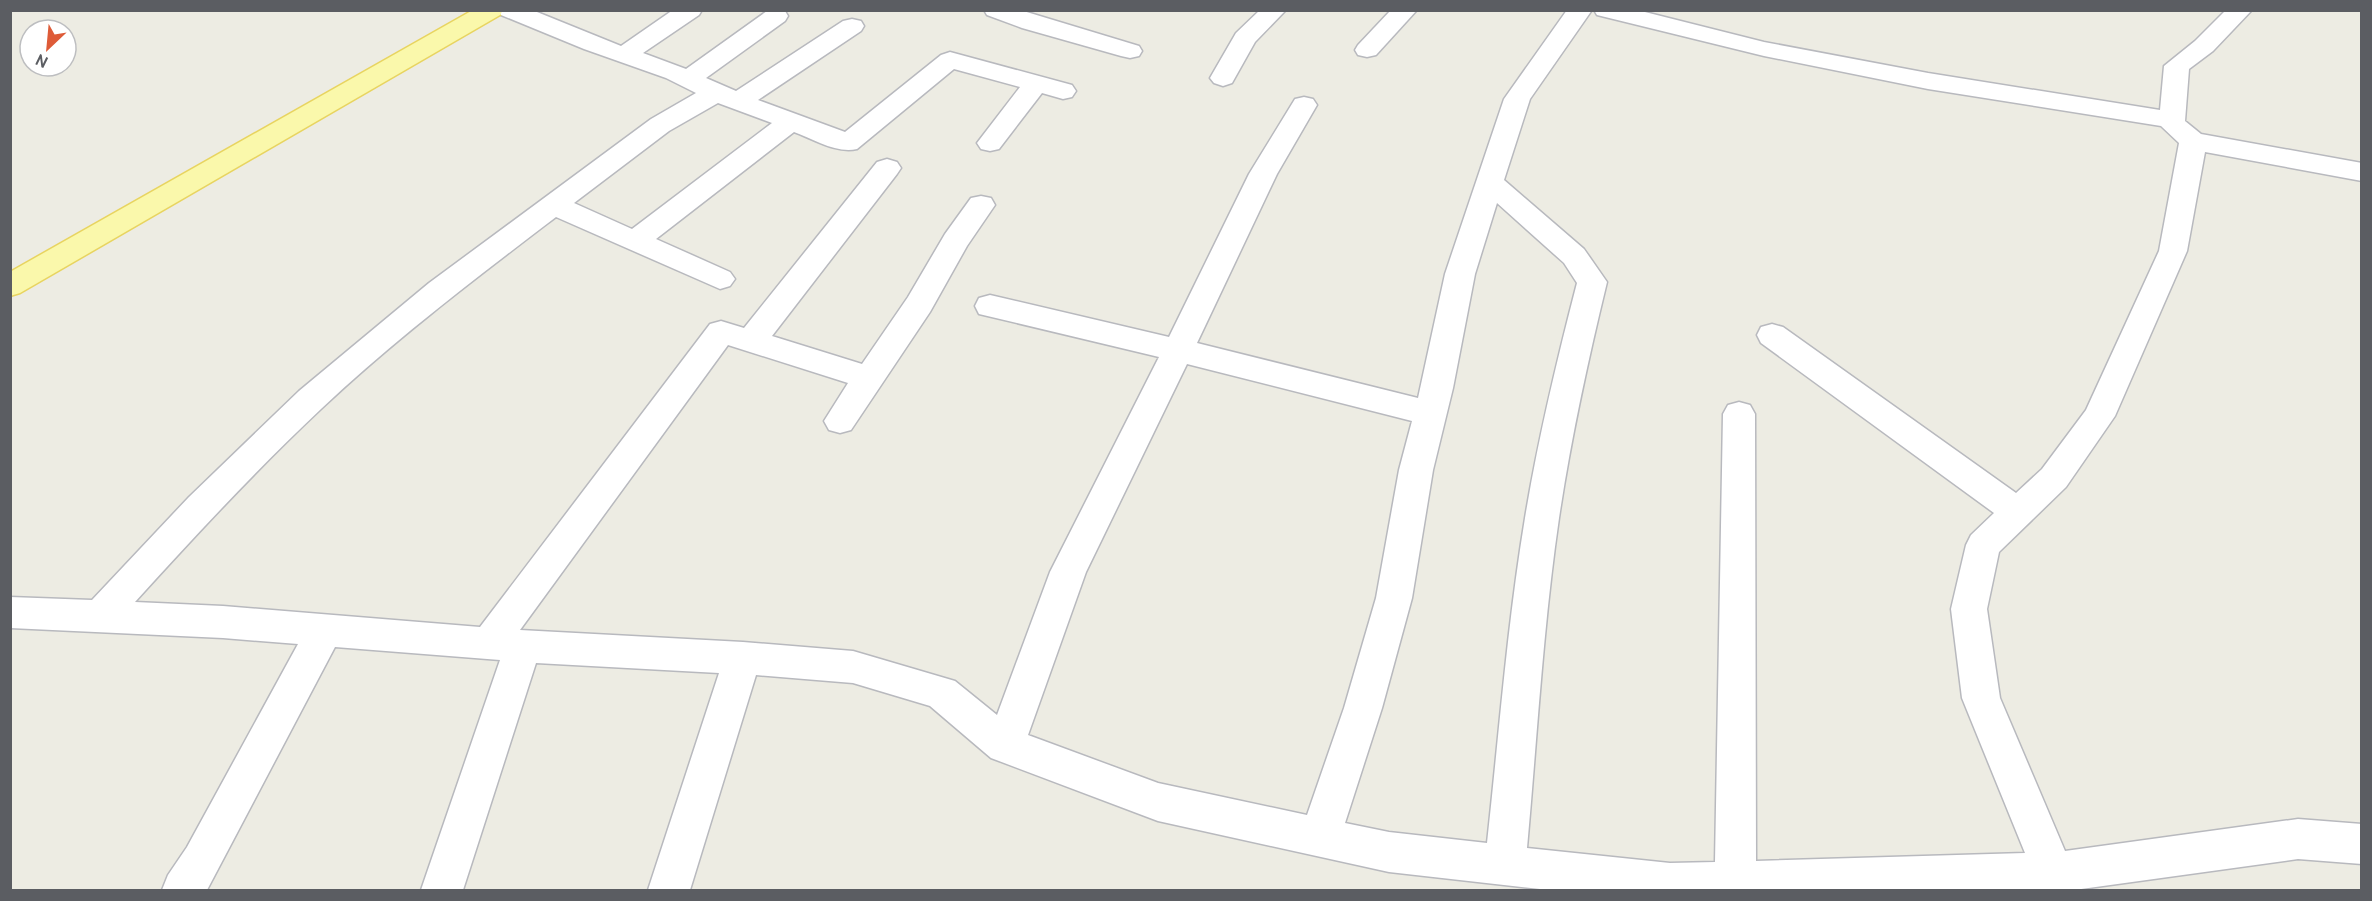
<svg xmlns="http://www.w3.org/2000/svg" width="2372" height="901" font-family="Cabin,sans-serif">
	<rect width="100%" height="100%" fill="#edece3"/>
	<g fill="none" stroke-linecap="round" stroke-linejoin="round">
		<!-- minor casing -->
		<g stroke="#b8b9be" stroke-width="3">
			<g id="minor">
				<path d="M 498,10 L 532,10 L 621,46 L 673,10 L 702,10 L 699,15 L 643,53 L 686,69 L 767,11 L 785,11 L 788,16 L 785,21 L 706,78 L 736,91 L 843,21 L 852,19 L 861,21 L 864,26 L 861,31 L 758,100 L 845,132 L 941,55 L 950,52 L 1072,85 L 1076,91 L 1072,97 L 1063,99 L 1042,93 L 999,149 L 990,151 L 981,149 L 977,143 L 1020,87 L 954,69 L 857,149 C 837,154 813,139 794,132 L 656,239 L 730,272 L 735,279 L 730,286 L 720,289 L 556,217 C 476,278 394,340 321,409 C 256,470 195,536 135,602 L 223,606 L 480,627 L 710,324 L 721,321 L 744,328 L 877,162 L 887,159 L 897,162 L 901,168 L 897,174 L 772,336 L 862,364 L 908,297 L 945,234 L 971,198 L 981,196 L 991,198 L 995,205 L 967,246 L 930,312 L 851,430 L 840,433 L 829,430 L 824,421 L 848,383 L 728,345 L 520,630 L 743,642 L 853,651 L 955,681 L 997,715 L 1050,572 L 1159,357 L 979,314 L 975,306 L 979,298 L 990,295 L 1169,337 L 1249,174 L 1295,99 L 1304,97 L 1313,99 L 1317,105 L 1277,174 L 1197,343 L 1418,398 L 1445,274 L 1504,99 L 1567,10 L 1592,10 L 1530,99 L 1504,180 L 1584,249 L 1607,282 C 1588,360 1571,438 1559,518 C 1543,627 1537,738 1527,848 L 1670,863 L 1715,862 L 1723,414 L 1728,405 L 1739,402 L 1750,405 L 1755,414 L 1756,861 L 2025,853 L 1962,698 L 1951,609 L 1966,545 L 1971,535 L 1994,513 L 1761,343 L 1757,335 L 1761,327 L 1772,324 L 1783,327 L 2016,493 L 2042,469 L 2086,410 L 2159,251 L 2179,143 L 2161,126 L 1928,89 L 1764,56 L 1597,15 L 1594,10 L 1637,10 L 1764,42 L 1928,73 L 2160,110 L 2164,66 L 2195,41 L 2226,10 L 2252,10 L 2213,51 L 2189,69 L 2185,121 L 2201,134 L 2362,163 L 2362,181 L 2205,152 L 2187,251 L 2115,416 L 2066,487 L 1999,552 L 1987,609 L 2000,698 L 2065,851 L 2298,819 L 2362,824 L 2362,864 L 2298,859 L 2074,890 L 1549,890 L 1389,872 L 1158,821 L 991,758 L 930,706 L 853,683 L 756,675 L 690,890 L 648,890 L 719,673 L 536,663 L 463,890 L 421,890 L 500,660 L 335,647 L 207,890 L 162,890 L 168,875 L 187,847 L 298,644 L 223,638 L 10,628 L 10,597 L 92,600 L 189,497 L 299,391 L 429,283 L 651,119 L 696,93 L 666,78 L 584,49 L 501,15 ZM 718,103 L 772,123 L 632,229 L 574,203 L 669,131 ZM 1497,203 L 1564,263 L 1577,283 C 1557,360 1538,439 1525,518 C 1507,626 1499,735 1487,843 L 1389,832 L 1345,823 L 1382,708 L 1412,598 L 1433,470 L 1453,388 L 1475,274 ZM 1187,364 L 1412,421 L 1399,470 L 1376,598 L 1344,708 L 1307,815 L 1158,783 L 1028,735 L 1086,572 Z"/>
				<path d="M 984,10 L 1020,10 L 1139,46 L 1142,51 L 1139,56 L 1130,58 L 1121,56 L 1022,28 L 987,15 Z"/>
				<path d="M 1260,10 L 1286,10 L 1255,42 L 1232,83 L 1223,86 L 1214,83 L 1210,78 L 1236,33 Z"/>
				<path d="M 1391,10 L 1417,10 L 1376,55 L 1367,57 L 1358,55 L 1355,50 L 1358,45 Z"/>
			</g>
		</g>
		<!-- major casing -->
		<g stroke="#e8d460" stroke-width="3">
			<path id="major" d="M 473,10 L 503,10 L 500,15 L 20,293 L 10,296 L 10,272 Z"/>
		</g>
		<!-- minor -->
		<use href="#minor" fill="#fff" fill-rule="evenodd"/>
		<!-- major -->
		<use href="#major" fill="#faf8ab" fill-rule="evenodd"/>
	</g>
	<!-- border -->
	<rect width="2372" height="901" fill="none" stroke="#5b5d62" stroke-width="24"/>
	<!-- north arrow -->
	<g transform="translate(48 48) rotate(206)"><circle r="28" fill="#ffffff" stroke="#bdbec0" stroke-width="1.5"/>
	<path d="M0-4.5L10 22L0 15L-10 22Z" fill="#de5b38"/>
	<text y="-9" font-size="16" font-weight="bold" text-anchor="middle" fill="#5b5d62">N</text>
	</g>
</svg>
